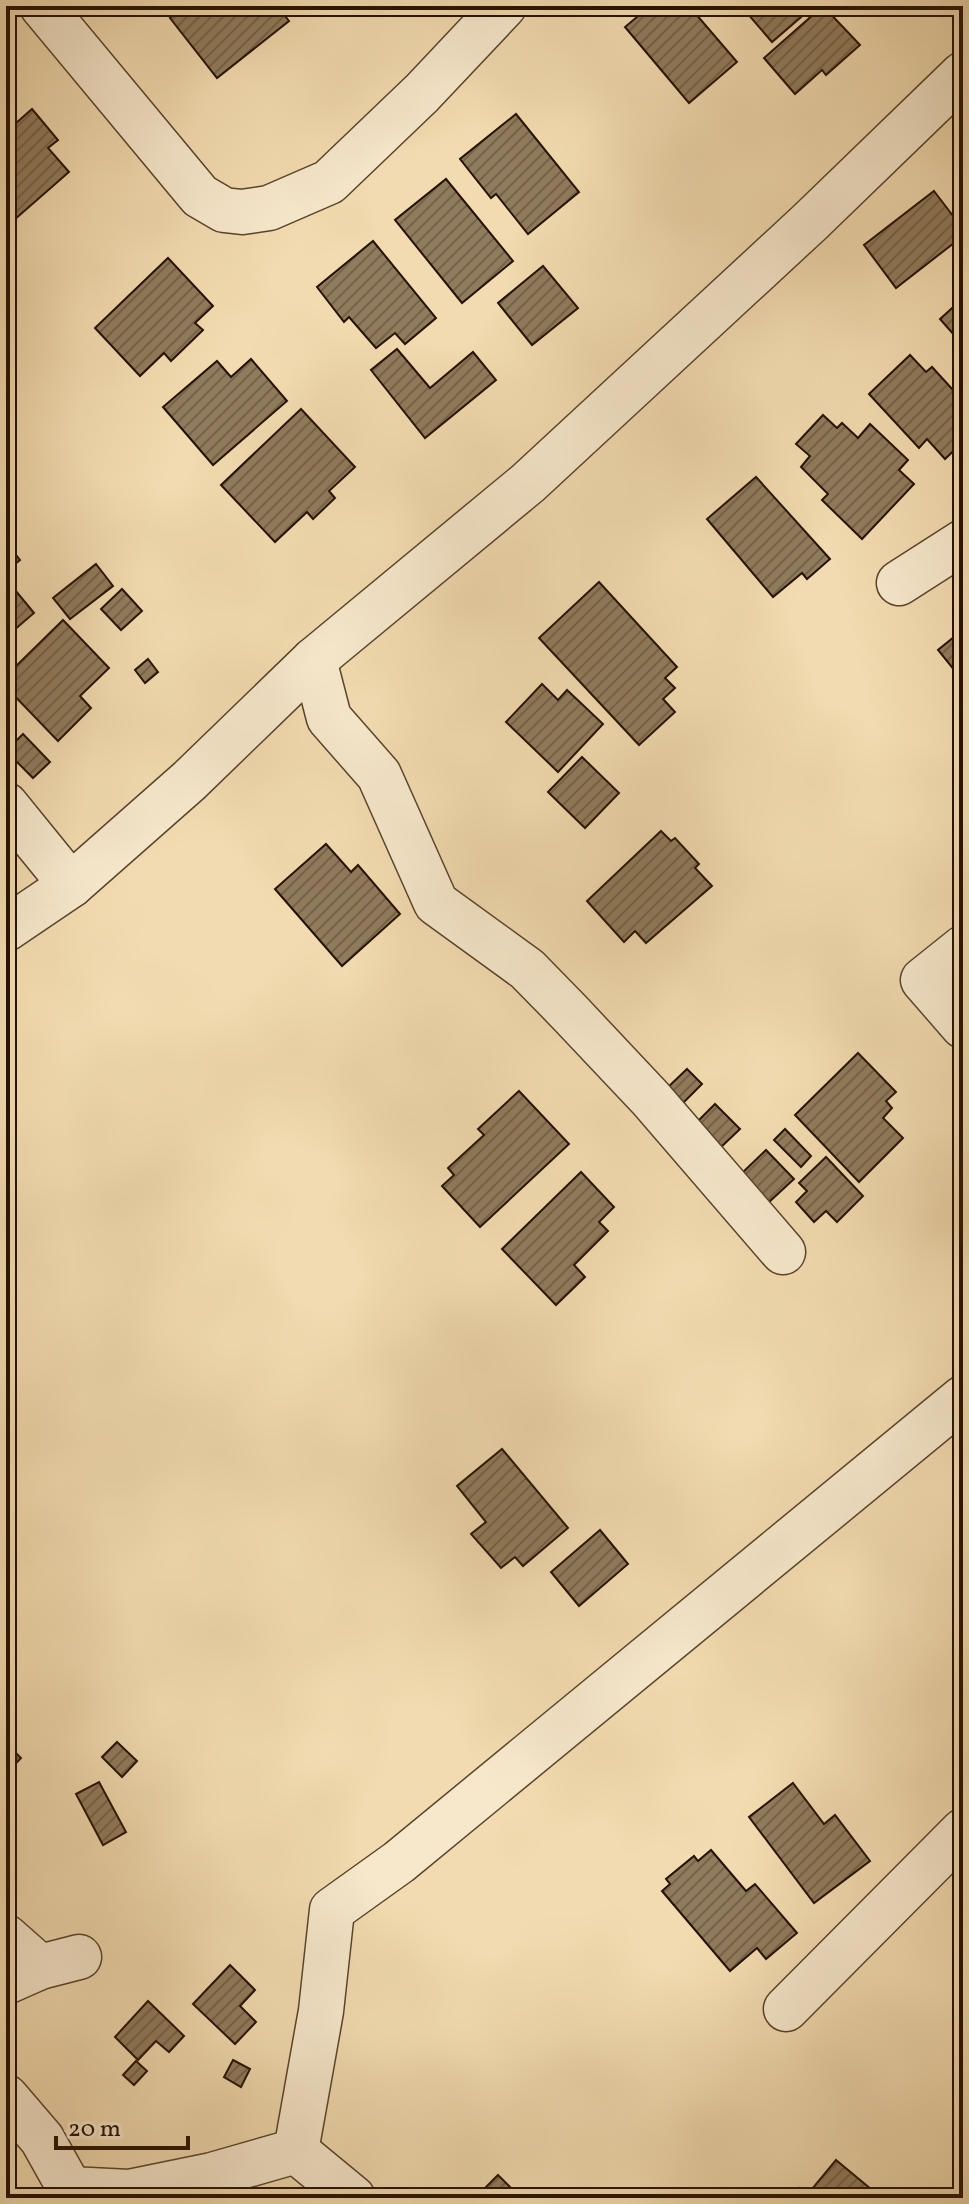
<svg xmlns="http://www.w3.org/2000/svg" width="969" height="2204" font-family="Vollkorn,serif">
	<defs>
		<pattern id="building-hatch" width="6" height="6" patternUnits="userSpaceOnUse" patternTransform="scale(2)"><rect width="6" height="6" fill="#907b5c"/><path d="M-1 1l2-2M0 6l6-6M5 7l2-2" fill="none" stroke="#75634a"/></pattern>
	</defs>
	<rect width="100%" height="100%" fill="#f2dbb0"/>
	<filter id="stains"><feTurbulence type="fractalNoise" baseFrequency=".0025" numOctaves="4"/><feColorMatrix values="0 0 0 0 .2 0 0 0 0 .09 0 0 0 0 .02 0 0 0 .5 -.17"/></filter>
	<radialGradient id="worn" r=".72"><stop offset=".6" stop-color="#630" stop-opacity="0"/><stop offset="1" stop-color="#630" stop-opacity=".3"/></radialGradient>
	<!-- building -->
	<g fill="url(#building-hatch)" stroke="#251200" stroke-width="2">
		<path d="M 186,6 L 277,6 L 289,21 L 217,78 L 170,18 Z"/>
		<path d="M 650,6 L 689,6 L 737,62 L 689,103 L 625,27 Z"/>
		<path d="M 741,6 L 814,6 L 772,42 Z"/>
		<path d="M 823,6 L 860,45 L 826,75 L 822,70 L 795,94 L 764,58 Z"/>
		<path d="M 32,109 L 58,140 L 48,148 L 69,172 L 6,227 L 6,132 Z"/>
		<path d="M 516,114 L 579,192 L 528,234 L 496,194 L 491,198 L 460,159 Z"/>
		<path d="M 446,179 L 513,261 L 462,303 L 395,220 Z"/>
		<path d="M 934,191 L 963,229 L 963,236 L 896,288 L 864,245 Z"/>
		<path d="M 373,241 L 436,318 L 405,344 L 395,333 L 376,348 L 349,317 L 344,322 L 317,287 Z"/>
		<path d="M 168,258 L 213,306 L 195,323 L 203,330 L 171,361 L 164,353 L 140,376 L 95,328 Z"/>
		<path d="M 543,266 L 578,308 L 532,345 L 498,303 Z"/>
		<path d="M 963,298 L 963,345 L 940,319 Z"/>
		<path d="M 397,349 L 430,388 L 473,352 L 496,380 L 425,438 L 371,370 Z"/>
		<path d="M 910,355 L 926,372 L 932,367 L 963,401 L 963,442 L 945,459 L 927,439 L 919,448 L 869,394 Z"/>
		<path d="M 251,359 L 287,401 L 213,465 L 163,407 L 217,361 L 231,377 Z"/>
		<path d="M 301,409 L 355,467 L 329,491 L 335,498 L 313,519 L 307,512 L 275,542 L 221,485 Z"/>
		<path d="M 823,415 L 837,428 L 842,423 L 858,438 L 870,424 L 908,460 L 899,470 L 914,484 L 862,539 L 822,500 L 828,494 L 801,467 L 810,456 L 796,444 Z"/>
		<path d="M 756,477 L 830,559 L 807,579 L 802,573 L 773,597 L 707,519 Z"/>
		<path d="M 6,542 L 20,560 L 6,571 Z"/>
		<path d="M 96,564 L 113,586 L 70,619 L 53,598 Z"/>
		<path d="M 6,579 L 34,613 L 6,637 Z"/>
		<path d="M 599,582 L 677,667 L 665,678 L 675,688 L 663,699 L 675,712 L 639,745 L 539,638 Z"/>
		<path d="M 122,589 L 142,611 L 121,630 L 101,609 Z"/>
		<path d="M 63,620 L 109,668 L 80,696 L 91,708 L 58,741 L 6,687 L 6,676 Z"/>
		<path d="M 960,632 L 963,635 L 963,681 L 938,650 Z"/>
		<path d="M 148,659 L 158,672 L 145,683 L 135,670 Z"/>
		<path d="M 542,684 L 558,700 L 567,690 L 603,724 L 558,772 L 506,722 Z"/>
		<path d="M 23,734 L 50,762 L 33,778 L 6,751 Z"/>
		<path d="M 582,757 L 619,793 L 585,828 L 548,792 Z"/>
		<path d="M 661,831 L 671,841 L 675,838 L 699,864 L 695,868 L 712,886 L 646,943 L 635,931 L 624,942 L 587,901 Z"/>
		<path d="M 326,844 L 351,872 L 358,865 L 400,914 L 342,966 L 275,889 Z"/>
		<path d="M 858,1053 L 896,1092 L 886,1101 L 892,1108 L 883,1118 L 903,1138 L 859,1182 L 795,1115 Z"/>
		<path d="M 687,1069 L 702,1084 L 680,1106 L 665,1090 Z"/>
		<path d="M 519,1091 L 569,1144 L 480,1227 L 442,1186 L 454,1175 L 448,1168 L 484,1135 L 478,1129 Z"/>
		<path d="M 715,1104 L 740,1129 L 720,1148 L 696,1123 Z"/>
		<path d="M 785,1129 L 811,1156 L 801,1167 L 774,1140 Z"/>
		<path d="M 766,1150 L 794,1179 L 769,1202 L 741,1174 Z"/>
		<path d="M 826,1157 L 863,1196 L 837,1222 L 826,1211 L 814,1222 L 796,1202 L 807,1191 L 799,1183 Z"/>
		<path d="M 581,1172 L 614,1207 L 599,1222 L 608,1231 L 574,1265 L 585,1277 L 556,1305 L 502,1249 Z"/>
		<path d="M 502,1449 L 568,1528 L 523,1566 L 515,1557 L 501,1568 L 471,1534 L 486,1522 L 457,1486 Z"/>
		<path d="M 600,1530 L 628,1564 L 579,1606 L 551,1572 Z"/>
		<path d="M 117,1742 L 137,1761 L 122,1777 L 102,1757 Z"/>
		<path d="M 6,1743 L 21,1758 L 6,1774 Z"/>
		<path d="M 99,1782 L 126,1832 L 103,1845 L 76,1794 Z"/>
		<path d="M 793,1783 L 824,1824 L 835,1815 L 870,1861 L 814,1903 L 749,1817 Z"/>
		<path d="M 711,1850 L 746,1891 L 755,1884 L 797,1933 L 766,1959 L 757,1948 L 730,1971 L 662,1891 L 670,1884 L 666,1879 L 694,1856 L 698,1861 Z"/>
		<path d="M 230,1965 L 255,1990 L 240,2006 L 256,2022 L 235,2044 L 193,2004 Z"/>
		<path d="M 148,2001 L 184,2036 L 169,2052 L 156,2041 L 138,2060 L 115,2037 Z"/>
		<path d="M 233,2060 L 250,2069 L 241,2087 L 224,2077 Z"/>
		<path d="M 136,2061 L 147,2071 L 134,2085 L 123,2075 Z"/>
		<path d="M 836,2160 L 872,2190 L 867,2196 L 869,2198 L 792,2198 L 800,2188 L 808,2194 Z"/>
		<path d="M 498,2175 L 521,2198 L 489,2198 L 482,2191 Z"/>
	</g>
	<g fill="none" stroke-linecap="round" stroke-linejoin="round">
		<!-- street casing -->
		<g stroke="#58442c" stroke-width="47">
			<g id="street">
				<path d="M 42,6 L 200,196 L 224,210 L 242,212 L 269,208 L 329,182 L 422,93 L 504,6"/>
				<path d="M 899,583 L 963,542"/>
				<path d="M 314,660 L 329,718 L 379,775 L 436,903 L 527,969 L 570,1013 L 651,1099 L 783,1252"/>
				<path d="M 6,805 L 71,885"/>
				<path d="M 6,929 L 71,885 L 189,781 L 314,660 L 528,483 L 810,222 L 963,74"/>
				<path d="M 963,948 L 923,980 L 963,1026"/>
				<path d="M 6,1937 L 40,1967"/>
				<path d="M 6,1982 L 40,1967 L 79,1957"/>
				<path d="M 786,2009 L 963,1831"/>
				<path d="M 6,2097 L 42,2139 L 70,2189 L 129,2192 L 212,2175 L 296,2151 L 321,2011 L 332,1910 L 399,1862 L 963,1398"/>
				<path d="M 296,2151 L 353,2198"/>
			</g>
		</g>
		<!-- street -->
		<use href="#street" stroke="#f7e8cc" stroke-width="44"/>
	</g>
	<!-- margin -->
	<rect width="969" height="2204" fill="none" stroke="#f2dbb0" stroke-width="32"/>
	<rect x="8" y="8" width="953" height="2188" fill="none" stroke="#251200" stroke-width="4"/>
	<rect x="16" y="16" width="937" height="2172" fill="none" stroke="#251200" stroke-width="2"/>
	<!-- scale -->
	<path d="M56 2136v12h132v-12" fill="none" stroke="#251200" stroke-width="4"/>
	<text x="68" y="2136" font-size="24" fill="#251200" stroke="#f7e8cc" stroke-width="6" paint-order="stroke">20 m</text>
	<rect width="100%" height="100%" filter="url(#stains)"/>
	<rect width="100%" height="100%" fill="url(#worn)"/>
</svg>
